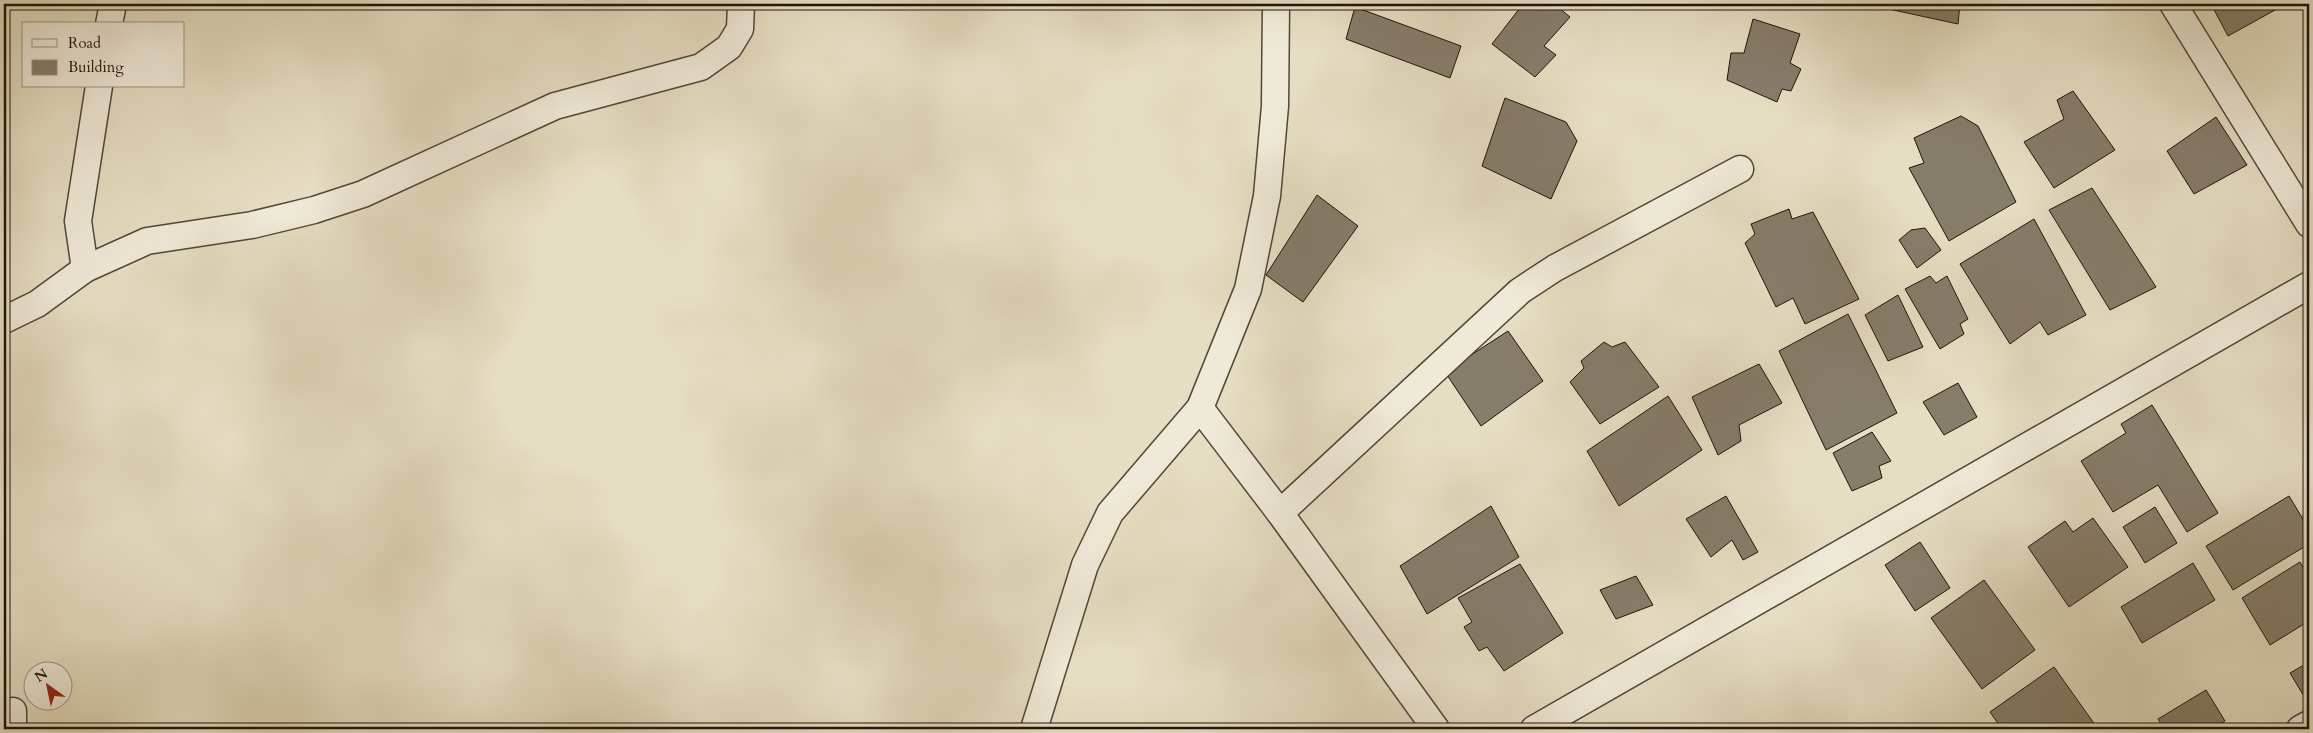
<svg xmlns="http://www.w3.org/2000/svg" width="2313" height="733" font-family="Cardo,serif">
	<rect width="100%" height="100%" fill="#e6dec3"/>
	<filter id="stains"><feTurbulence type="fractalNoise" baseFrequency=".004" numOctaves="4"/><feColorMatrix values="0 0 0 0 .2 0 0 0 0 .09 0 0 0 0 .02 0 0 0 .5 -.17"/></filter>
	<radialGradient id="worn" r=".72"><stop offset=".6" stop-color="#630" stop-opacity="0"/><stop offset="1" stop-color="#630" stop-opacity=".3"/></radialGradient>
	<!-- building -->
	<g fill="#867d6b" stroke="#1e140c">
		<path d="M 1523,4 L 1554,4 L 1570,17 L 1544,46 L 1556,55 L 1535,77 L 1492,44 Z"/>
		<path d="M 1870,4 L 1960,4 L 1958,24 L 1870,5 Z"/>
		<path d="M 2211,4 L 2286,4 L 2228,36 Z"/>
		<path d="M 1355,7 L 1461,46 L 1450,78 L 1346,39 Z"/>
		<path d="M 1753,19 L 1800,34 L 1790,63 L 1801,69 L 1791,91 L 1782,89 L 1777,102 L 1727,80 L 1731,53 L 1744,53 Z"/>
		<path d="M 2073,91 L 2115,150 L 2054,188 L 2024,142 L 2064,119 L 2057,100 Z"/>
		<path d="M 1505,98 L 1566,122 L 1577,141 L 1551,199 L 1482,166 Z"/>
		<path d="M 1961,116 L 1978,126 L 2016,202 L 1949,241 L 1909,168 L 1924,163 L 1914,138 Z"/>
		<path d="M 2216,117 L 2247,165 L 2194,194 L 2167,151 Z"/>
		<path d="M 2092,188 L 2156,287 L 2110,310 L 2049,210 Z"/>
		<path d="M 1317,195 L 1358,226 L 1303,302 L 1266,275 Z"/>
		<path d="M 1789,209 L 1792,219 L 1813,212 L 1859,299 L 1805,324 L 1793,298 L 1776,307 L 1745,243 L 1755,234 L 1751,224 Z"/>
		<path d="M 2034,219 L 2086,315 L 2048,335 L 2040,322 L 2010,344 L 1960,264 Z"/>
		<path d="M 1925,228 L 1941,250 L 1917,268 L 1899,240 L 1911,230 Z"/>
		<path d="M 1930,276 L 1936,283 L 1947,276 L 1968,319 L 1960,324 L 1964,334 L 1940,349 L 1905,289 Z"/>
		<path d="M 1898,295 L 1923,347 L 1888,361 L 1865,315 Z"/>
		<path d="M 1848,314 L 1897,413 L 1826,450 L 1779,351 Z"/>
		<path d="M 1508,331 L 1543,381 L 1481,426 L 1445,372 Z"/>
		<path d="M 1604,342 L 1612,347 L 1625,342 L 1659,387 L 1600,424 L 1570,382 L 1584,368 L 1581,361 Z"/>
		<path d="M 1759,364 L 1782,403 L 1739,425 L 1741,441 L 1718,455 L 1692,397 Z"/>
		<path d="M 1958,383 L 1977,417 L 1944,435 L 1923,402 Z"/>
		<path d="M 1668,396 L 1702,450 L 1619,506 L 1587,451 Z"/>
		<path d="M 2152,405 L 2218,513 L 2187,532 L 2158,485 L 2113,512 L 2081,461 L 2126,433 L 2121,424 Z"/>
		<path d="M 1872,432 L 1891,461 L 1879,466 L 1882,478 L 1852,491 L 1833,453 Z"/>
		<path d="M 1726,496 L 1758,552 L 1743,560 L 1732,540 L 1711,557 L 1686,519 Z"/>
		<path d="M 2289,496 L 2309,529 L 2309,544 L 2233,590 L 2206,546 Z"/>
		<path d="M 1491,506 L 1519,557 L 1427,614 L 1400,566 Z"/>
		<path d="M 2155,507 L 2177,543 L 2145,563 L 2123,527 Z"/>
		<path d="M 2093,518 L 2128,567 L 2069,607 L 2028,547 L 2065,521 L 2073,532 Z"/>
		<path d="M 1920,542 L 1950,588 L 1915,611 L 1885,565 Z"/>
		<path d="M 2300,562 L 2309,577 L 2309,621 L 2270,645 L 2242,598 Z"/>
		<path d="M 2193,563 L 2215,600 L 2142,643 L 2121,607 Z"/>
		<path d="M 1520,564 L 1563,633 L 1504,671 L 1487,647 L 1479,651 L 1464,627 L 1472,622 L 1458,598 Z"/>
		<path d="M 1636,576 L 1653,605 L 1616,619 L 1600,590 Z"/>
		<path d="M 1984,580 L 2035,650 L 1982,689 L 1931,618 Z"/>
		<path d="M 2309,662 L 2309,702 L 2308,703 L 2290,673 Z"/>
		<path d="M 2054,667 L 2098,729 L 2002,729 L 1990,712 Z"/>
		<path d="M 2206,690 L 2225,721 L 2210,729 L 2164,729 L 2158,719 Z"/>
	</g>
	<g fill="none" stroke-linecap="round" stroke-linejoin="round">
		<!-- minor casing -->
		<g stroke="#50463a" stroke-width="29">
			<g id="minor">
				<path d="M 2173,4 L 2309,224"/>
				<path d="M 109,24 L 113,4"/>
				<path d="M 85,269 L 78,221 L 99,86"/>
				<path d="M 4,320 L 37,304 L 85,269 L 147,241 L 252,225 L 314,210 L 363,194 L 555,106 L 701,67 L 729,47 L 740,29 L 741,4"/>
				<path d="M 1200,408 L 1280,513 L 1436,729"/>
				<path d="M 1280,513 L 1520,291 L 1555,268 L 1740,169"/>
				<path d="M 13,711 L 13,729"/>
				<path d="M 1034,729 L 1085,565 L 1110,513 L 1200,408 L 1248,289 L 1267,196 L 1275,106 L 1276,4"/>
				<path d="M 1534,729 L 2309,285"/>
				<path d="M 2300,729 L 2309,724"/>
			</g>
		</g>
		<!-- minor -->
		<use href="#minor" stroke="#efead8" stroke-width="26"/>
	</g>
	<!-- margin -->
	<rect width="2313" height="733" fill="none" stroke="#e6dec3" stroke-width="20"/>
	<rect x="5" y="5" width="2303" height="723" fill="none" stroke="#1e140c" stroke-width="2.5"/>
	<rect x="10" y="10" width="2293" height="713" fill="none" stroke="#1e140c"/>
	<!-- legend -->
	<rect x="22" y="22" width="162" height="65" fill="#efead8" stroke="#9b9486"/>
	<rect x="32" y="39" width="25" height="8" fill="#efead8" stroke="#9b9486"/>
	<text x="68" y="48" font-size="15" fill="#1e140c">Road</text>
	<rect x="32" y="60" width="25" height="15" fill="#867d6b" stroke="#9b9486"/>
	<text x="68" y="72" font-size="15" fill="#1e140c">Building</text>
	<!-- north arrow -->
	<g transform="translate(48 686) rotate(327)"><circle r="24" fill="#efead8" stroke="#9b9486"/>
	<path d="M0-4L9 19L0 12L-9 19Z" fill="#8f2418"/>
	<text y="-8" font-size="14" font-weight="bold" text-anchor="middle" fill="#1e140c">N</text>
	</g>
	<rect width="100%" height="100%" filter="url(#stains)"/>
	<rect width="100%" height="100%" fill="url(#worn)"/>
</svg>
